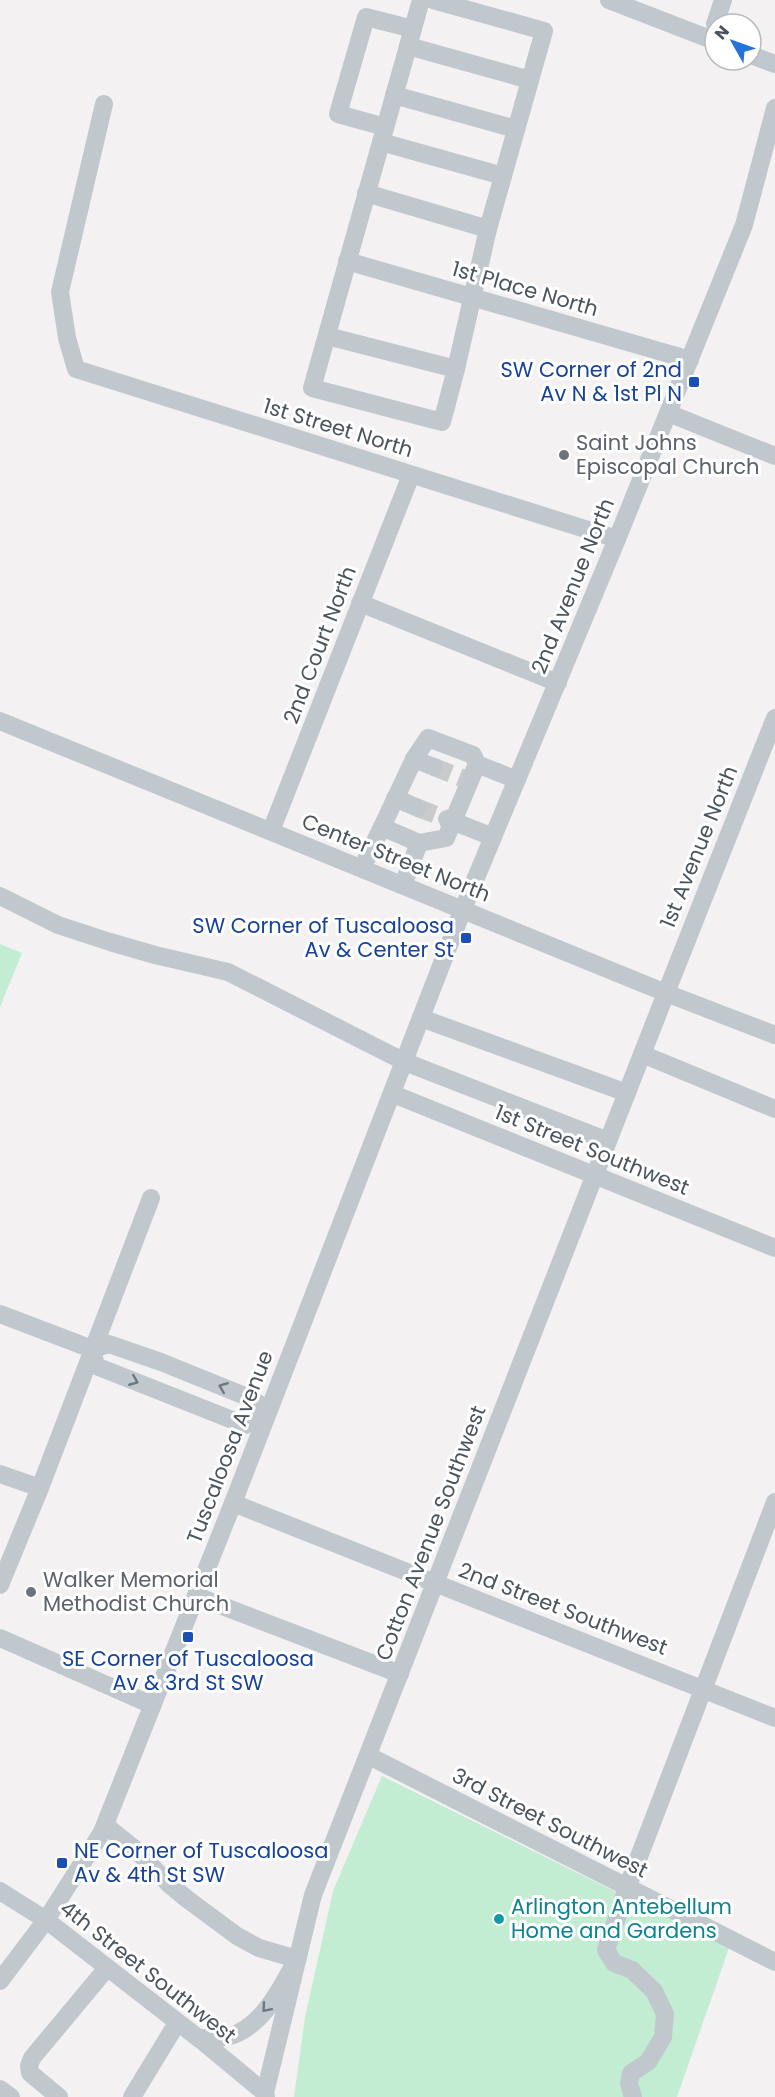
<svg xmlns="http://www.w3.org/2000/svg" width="775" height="2097" font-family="Poppins,sans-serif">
	<rect width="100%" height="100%" fill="#f3f1f1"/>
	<!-- green -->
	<g fill="#c3edd3">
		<path d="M 0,944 L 22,953 L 0,1007 Z"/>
		<path d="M 382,1776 L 729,1948 L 677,2097 L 294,2097 L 305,2017 L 333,1891 Z"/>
	</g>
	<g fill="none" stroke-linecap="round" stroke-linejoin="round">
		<!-- minor-tunnel -->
		<g stroke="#c9cacc" stroke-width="18" stroke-dasharray="18 9" stroke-linecap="butt">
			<path d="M 434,767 L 462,778"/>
			<path d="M 418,808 L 447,819"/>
		</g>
		<!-- minor -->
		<g stroke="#c0c8ce" stroke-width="18">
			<path d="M 609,0 L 715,41"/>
			<path d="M 715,24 L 723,0"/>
			<path d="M 408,46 L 530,80"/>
			<path d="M 751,55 L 775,64"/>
			<path d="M 394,95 L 516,129"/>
			<path d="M 104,104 L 60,292 L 67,338 L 76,369 L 617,539"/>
			<path d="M 385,127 L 338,114 L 366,17 L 413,29"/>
			<path d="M 381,142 L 503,176"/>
			<path d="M 366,193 L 488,229 L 544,31 L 433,0"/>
			<path d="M 347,261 L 690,360"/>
			<path d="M 327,336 L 456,369 L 442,422 L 312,388 L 421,0"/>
			<path d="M 456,369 L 488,229"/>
			<path d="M 668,413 L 775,456"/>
			<path d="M 360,603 L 558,683"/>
			<path d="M 0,721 L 666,993 L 775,1035"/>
			<path d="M 414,759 L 434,767"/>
			<path d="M 477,764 L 446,838 L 419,843 L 382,827 L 414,759 L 428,738 L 473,755 L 477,764 L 517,780"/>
			<path d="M 395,798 L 418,808"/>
			<path d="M 447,819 L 493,837"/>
			<path d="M 271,831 L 411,475"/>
			<path d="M 362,868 L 382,827"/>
			<path d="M 403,885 L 419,843"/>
			<path d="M 0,896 L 58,925 L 110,942 L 155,955 L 228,972 L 405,1062 L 608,1141"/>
			<path d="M 421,1018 L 627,1093"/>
			<path d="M 642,1054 L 775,1109"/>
			<path d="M 393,1094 L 775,1248"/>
			<path d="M 0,1314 L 92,1349 L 109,1344 L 161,1362 L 245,1396 L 259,1404 L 265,1416 L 245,1425 L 96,1366 L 92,1349"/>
			<path d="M 0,1474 L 40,1488"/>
			<path d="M 233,1503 L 775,1718"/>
			<path d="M 0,1585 L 40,1488 L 151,1198"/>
			<path d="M 196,1596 L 400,1674"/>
			<path d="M 0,1638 L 152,1705"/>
			<path d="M 369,1756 L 775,1962"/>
			<path d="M 105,1825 L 136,1850 L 169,1884 L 187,1899 L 237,1936 L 259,1948 L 297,1959 C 282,1985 268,2017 240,2032 C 228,2039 212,2038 198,2038"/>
			<path d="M 0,1891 L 46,1920 L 206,2044 L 265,2093"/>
			<path d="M 0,1981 L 46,1920 L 102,1832 L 233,1503 L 463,909 L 617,539 L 744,225 L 775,108"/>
			<path d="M 0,2089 L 11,2097"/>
			<path d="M 59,2097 L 30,2073 L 29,2066 L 32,2058 L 107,1968"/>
			<path d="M 132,2097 L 177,2023"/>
			<path d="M 266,2097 L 265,2093 L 313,1895 L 666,993 L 775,718"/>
			<path d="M 633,2097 L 629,2083 L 631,2073 L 648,2062 L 663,2037 L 665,2014 L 654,1991 L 632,1970 L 614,1963 L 606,1950 L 627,1888 L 775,1502"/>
		</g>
	</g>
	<!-- one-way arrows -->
	<defs><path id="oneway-chevron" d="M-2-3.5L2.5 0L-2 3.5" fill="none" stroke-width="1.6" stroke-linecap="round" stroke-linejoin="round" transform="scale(1.5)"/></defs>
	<g stroke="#6d777f">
		<use href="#oneway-chevron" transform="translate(134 1381) rotate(22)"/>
		<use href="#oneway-chevron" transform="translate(223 1387) rotate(-158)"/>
		<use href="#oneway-chevron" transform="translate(266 2008) rotate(131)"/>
	</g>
	<!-- markers -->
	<g fill="#1a4fb4" stroke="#fff" stroke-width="2">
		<rect x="688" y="376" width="12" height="12" rx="3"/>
		<rect x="460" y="932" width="12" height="12" rx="3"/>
		<rect x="182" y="1631" width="12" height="12" rx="3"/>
		<rect x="56" y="1857" width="12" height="12" rx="3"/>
	</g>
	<g fill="#6b7280" stroke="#fff" stroke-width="2">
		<circle cx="564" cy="455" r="6"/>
		<circle cx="31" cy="1592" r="6"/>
	</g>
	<circle fill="#0f9aa8" stroke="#fff" stroke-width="2" cx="499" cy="1919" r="6"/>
	<g text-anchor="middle" stroke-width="6" stroke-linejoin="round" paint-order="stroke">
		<!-- street labels -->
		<g font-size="21" fill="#4a545d" stroke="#fff">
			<text transform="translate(525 289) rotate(16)" y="7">1st Place North</text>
			<text transform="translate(338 428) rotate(17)" y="7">1st Street North</text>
			<text transform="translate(573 586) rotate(-68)" y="7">2nd Avenue North</text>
			<text transform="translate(320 645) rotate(-69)" y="7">2nd Court North</text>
			<text transform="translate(699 847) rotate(-68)" y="7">1st Avenue North</text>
			<text transform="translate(396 858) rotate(22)" y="7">Center Street North</text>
			<text transform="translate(592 1150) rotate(22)" y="7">1st Street Southwest</text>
			<text transform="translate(230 1447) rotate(-69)" y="7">Tuscaloosa Avenue</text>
			<text transform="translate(431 1533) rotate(-69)" y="7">Cotton Avenue Southwest</text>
			<text transform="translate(563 1609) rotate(21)" y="7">2nd Street Southwest</text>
			<text transform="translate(550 1823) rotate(27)" y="7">3rd Street Southwest</text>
			<text transform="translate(148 1972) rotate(38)" y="7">4th Street Southwest</text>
		</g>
		<!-- transit labels -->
		<g font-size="21" fill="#164399" stroke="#fff" text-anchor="end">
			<text x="682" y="377">SW Corner of 2nd<tspan x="682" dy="24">Av N &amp; 1st Pl N</tspan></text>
			<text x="454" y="933">SW Corner of Tuscaloosa<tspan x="454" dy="24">Av &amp; Center St</tspan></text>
			<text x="188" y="1666" text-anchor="middle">SE Corner of Tuscaloosa<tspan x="188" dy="24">Av &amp; 3rd St SW</tspan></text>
			<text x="74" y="1858" text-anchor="start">NE Corner of Tuscaloosa<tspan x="74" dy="24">Av &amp; 4th St SW</tspan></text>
		</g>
		<!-- worship labels -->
		<g font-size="21" fill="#5b616d" stroke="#fff" text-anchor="start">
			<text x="576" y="450">Saint Johns<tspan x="576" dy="24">Episcopal Church</tspan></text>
			<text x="43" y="1587">Walker Memorial<tspan x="43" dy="24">Methodist Church</tspan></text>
		</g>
		<!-- culture labels -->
		<g font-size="21" fill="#0d838f" stroke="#fff" text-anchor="start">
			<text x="511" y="1914">Arlington Antebellum<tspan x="511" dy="24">Home and Gardens</tspan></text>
		</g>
	</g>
	<!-- north arrow -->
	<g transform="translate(733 42) rotate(310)"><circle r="28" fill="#ffffff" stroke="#b7bbbe" stroke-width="1.5"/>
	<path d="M0-4.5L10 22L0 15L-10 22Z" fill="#2572d8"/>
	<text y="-9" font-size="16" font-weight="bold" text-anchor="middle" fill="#4a545d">N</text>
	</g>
</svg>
